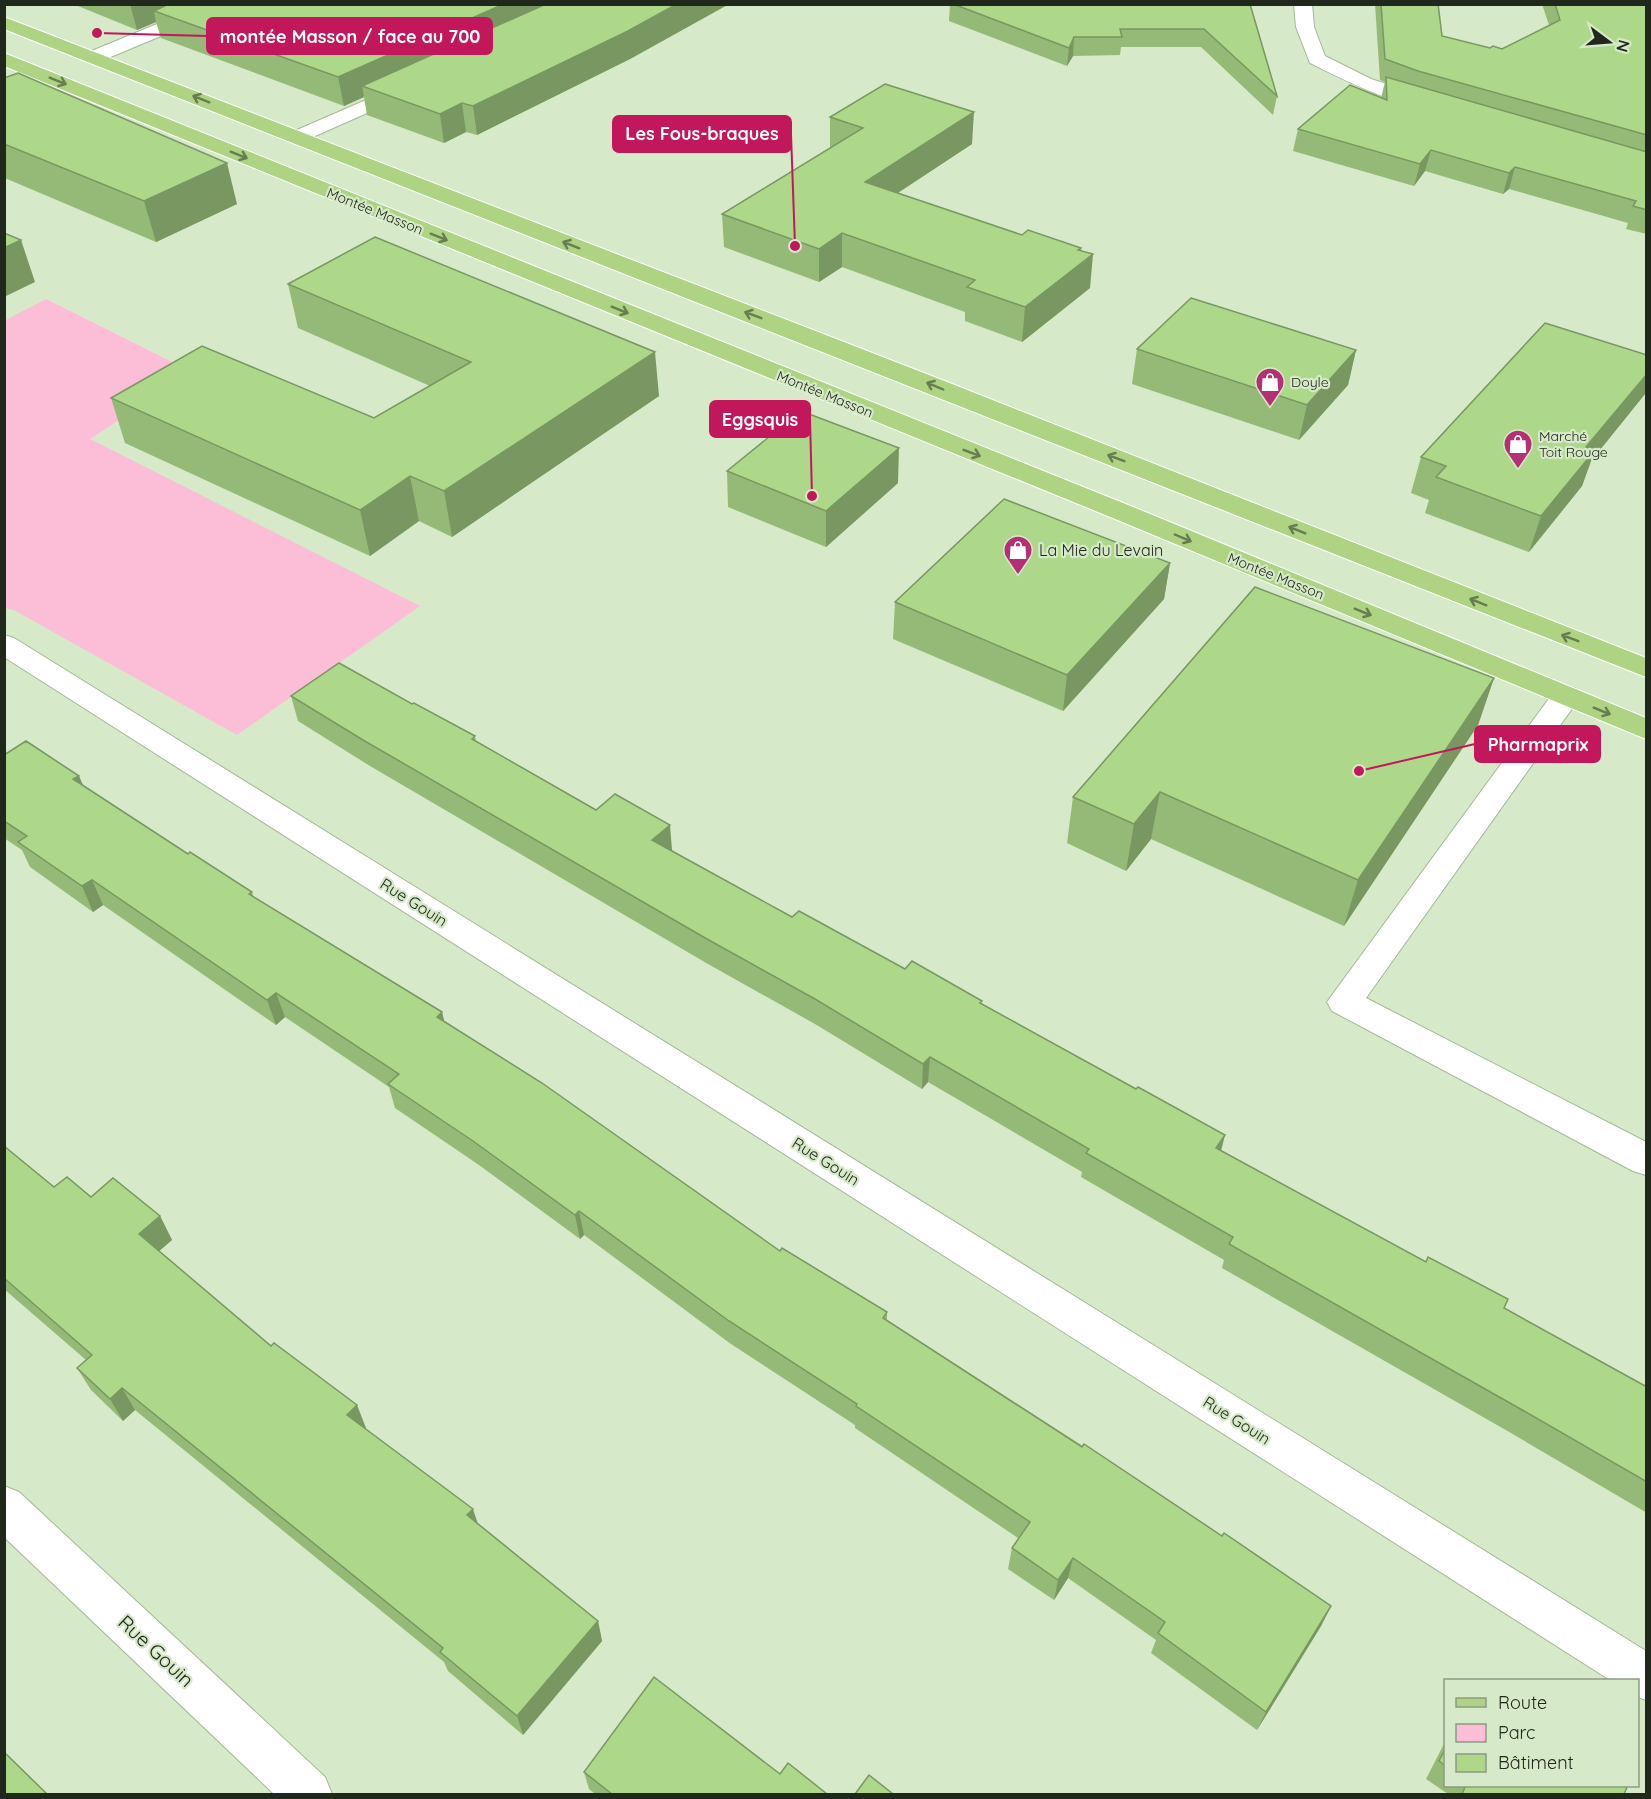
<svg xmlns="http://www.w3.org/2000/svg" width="1651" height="1799" font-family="Quicksand,sans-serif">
	<rect width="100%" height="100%" fill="#d6e9c8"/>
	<!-- green -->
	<path fill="#fcbdd6" d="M 46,299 L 192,372 L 90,439 L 420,606 L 237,735 L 14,610 L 5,608 L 4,321 Z"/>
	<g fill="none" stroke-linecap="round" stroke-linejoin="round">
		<!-- minor casing -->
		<g stroke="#a7b899" stroke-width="2">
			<g id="minor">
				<path d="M 205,4 L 231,4 L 228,8 L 101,61 L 87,61 L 85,57 L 87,53 Z"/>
				<path d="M 1294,4 L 1312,4 L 1314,27 L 1325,56 L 1371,79 L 1433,99 L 1436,103 L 1433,107 C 1409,113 1334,75 1310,63 L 1296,27 Z"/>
				<path d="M 405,83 L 412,85 L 415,89 L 412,93 L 304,141 L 290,141 L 287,137 L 290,133 Z"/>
				<path d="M 4,635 L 14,638 L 1646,1651 L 1646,1700 L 1638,1697 L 1638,1680 L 1610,1680 L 4,657 Z"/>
				<path d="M 1566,686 L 1576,689 L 1581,696 L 1576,703 L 1366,998 L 1646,1142 L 1646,1175 L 1633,1171 L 1332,1011 L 1327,1002 L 1556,689 Z"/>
				<path d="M 4,1486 L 19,1492 L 325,1777 L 332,1794 L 274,1794 L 4,1537 Z"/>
			</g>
		</g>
		<!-- major casing -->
		<g stroke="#fff" stroke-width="2">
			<g id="major">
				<path d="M 4,17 L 942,380 L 1646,658 L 1646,677 L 4,29 Z"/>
				<path d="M 4,53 L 1138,509 L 1646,718 L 1646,739 L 1120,521 L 4,66 Z"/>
			</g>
		</g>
		<!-- minor -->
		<use href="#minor" fill="#fff" fill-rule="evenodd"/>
		<!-- major -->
		<use href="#major" fill="#add383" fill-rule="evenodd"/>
	</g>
	<!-- wall -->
	<g fill="#95ba77">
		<path d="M 73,4 L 729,4 L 630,59 L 477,135 L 466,132 L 444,143 L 367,115 L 364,97 L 344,106 L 161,38 L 156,22 L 137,30 Z"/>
		<path d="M 950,4 L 1250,4 L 1277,96 L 1273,115 L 1201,47 L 1121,47 L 1120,55 L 1073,56 L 1067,66 L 949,21 Z"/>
		<path d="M 1375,4 L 1438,4 L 1442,36 L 1490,48 L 1502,49 L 1549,25 L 1542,4 L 1647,4 L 1647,234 L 1626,229 L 1628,223 L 1509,189 L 1503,194 L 1425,171 L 1414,186 L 1293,151 L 1298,129 L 1381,98 L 1385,82 L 1380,80 Z"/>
		<path d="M 4,78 L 237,204 L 156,242 L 7,179 L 4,180 Z"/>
		<path d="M 830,117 L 972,144 L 898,193 L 1022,235 L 1081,248 L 1080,250 L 1090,288 L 1022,342 L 965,321 L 965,312 L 842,267 L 819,282 L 724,247 L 722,214 L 830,148 Z"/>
		<path d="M 288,284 L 659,396 L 452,537 L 419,521 L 370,556 L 125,443 L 111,398 L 374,418 L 430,386 L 298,328 Z"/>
		<path d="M 1137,349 L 1356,350 L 1348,385 L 1299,440 L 1132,384 Z"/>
		<path d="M 1647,355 L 1647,391 L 1645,394 L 1591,461 L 1582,486 L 1529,552 L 1425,513 L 1429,500 L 1411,493 L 1421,457 Z"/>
		<path d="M 727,471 L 898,483 L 826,547 L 728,507 Z"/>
		<path d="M 1170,563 L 1164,599 L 1063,711 L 893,639 L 895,602 Z"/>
		<path d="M 1494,678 L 1478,725 L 1344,926 L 1151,839 L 1126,871 L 1067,843 L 1073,797 Z"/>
		<path d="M 291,696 L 412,704 L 475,736 L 476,741 L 596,810 L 672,850 L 671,851 L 792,917 L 981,1004 L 1221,1150 L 1504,1308 L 1647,1387 L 1647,1513 L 1511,1433 L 1222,1268 L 1224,1260 L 1081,1177 L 1082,1172 L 928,1082 L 922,1089 L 815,1024 L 708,964 L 370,766 L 298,721 Z"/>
		<path d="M 4,755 L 79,776 L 83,785 L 188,854 L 252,892 L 254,898 L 442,1012 L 444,1021 L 780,1251 L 887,1312 L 887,1320 L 1331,1606 L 1321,1626 L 1257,1730 L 1151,1653 L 1156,1640 L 1068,1578 L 1054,1600 L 1008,1569 L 1012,1548 L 1018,1538 L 855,1428 L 855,1425 L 731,1344 L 584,1235 L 580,1239 L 479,1165 L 395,1108 L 389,1087 L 285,1017 L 276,1025 L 103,905 L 93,912 L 30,867 L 22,850 L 4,838 Z"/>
		<path d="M 4,1146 L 54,1187 L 160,1216 L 172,1240 L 159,1251 L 366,1428 L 365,1428 L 477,1523 L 598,1621 L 602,1641 L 523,1735 L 448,1671 L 444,1662 L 135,1410 L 123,1421 L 91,1390 L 77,1368 L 86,1360 L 4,1289 Z"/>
		<path d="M 1446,1740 L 1446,1785 L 1628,1785 L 1624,1794 L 1448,1794 L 1426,1779 Z"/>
		<path d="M 584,1772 L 780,1774 L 827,1794 L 595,1794 L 589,1789 Z"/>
	</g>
	<!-- shaded-wall -->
	<g fill="#799761">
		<path d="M 130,4 L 198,4 L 154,11 L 156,22 L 137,30 Z"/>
		<path d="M 504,4 L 568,4 L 362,86 L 364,97 L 344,106 L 338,77 Z"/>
		<path d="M 677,4 L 729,4 L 630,59 L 477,135 L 473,106 Z"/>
		<path d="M 1074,37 L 1073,56 L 1067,66 L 1069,48 Z"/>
		<path d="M 462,103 L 466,132 L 444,143 L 440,114 Z"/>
		<path d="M 974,112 L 972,144 L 864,215 L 865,182 Z"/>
		<path d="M 1431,150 L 1425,171 L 1414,186 L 1420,164 Z"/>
		<path d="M 227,163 L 237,204 L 156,242 L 144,201 Z"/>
		<path d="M 1515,167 L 1509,189 L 1503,194 L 1509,173 Z"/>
		<path d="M 842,233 L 842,267 L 819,282 L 819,249 Z"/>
		<path d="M 21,240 L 35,282 L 4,297 L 4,248 Z"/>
		<path d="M 1081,248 L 1079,266 L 1093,254 L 1090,288 L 1022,342 L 1025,307 Z"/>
		<path d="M 1356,350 L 1348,385 L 1299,440 L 1307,405 Z"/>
		<path d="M 655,352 L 659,396 L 452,537 L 444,491 Z"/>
		<path d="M 1647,374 L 1647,391 L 1645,394 L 1591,461 L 1582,486 L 1529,552 L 1541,516 L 1586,447 Z"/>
		<path d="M 899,448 L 898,483 L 826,547 L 826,511 Z"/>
		<path d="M 410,476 L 419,521 L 370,556 L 360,510 Z"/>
		<path d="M 1170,563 L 1164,599 L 1063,711 L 1067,675 Z"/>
		<path d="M 1494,678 L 1478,725 L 1344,926 L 1358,880 Z"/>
		<path d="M 79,776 L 89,801 L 73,779 Z"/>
		<path d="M 1160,792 L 1151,839 L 1126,871 L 1134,824 Z"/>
		<path d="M 670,825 L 672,850 L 654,866 L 652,840 Z"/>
		<path d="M 92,880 L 103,905 L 93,912 L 82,886 Z"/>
		<path d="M 276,993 L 285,1017 L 276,1025 L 267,1000 Z"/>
		<path d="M 442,1012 L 448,1037 L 437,1017 Z"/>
		<path d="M 930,1057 L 928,1082 L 922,1089 L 923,1064 Z"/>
		<path d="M 1225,1135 L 1219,1159 L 1216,1148 Z"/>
		<path d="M 579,1211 L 584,1235 L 580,1239 L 575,1215 Z"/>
		<path d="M 160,1216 L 172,1240 L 151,1258 L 139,1234 Z"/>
		<path d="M 122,1388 L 135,1410 L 123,1421 L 110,1399 Z"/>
		<path d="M 357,1405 L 366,1428 L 356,1437 L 347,1415 Z"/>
		<path d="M 473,1509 L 480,1530 L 467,1515 Z"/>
		<path d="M 1073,1558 L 1068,1578 L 1054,1600 L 1058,1580 Z"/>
		<path d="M 1331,1606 L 1321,1626 L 1257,1730 L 1266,1712 Z"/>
		<path d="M 598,1621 L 602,1641 L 523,1735 L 517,1716 Z"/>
	</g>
	<!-- building -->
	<g fill="#add88a" stroke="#799761" stroke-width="1.5">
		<path d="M 169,4 L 504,4 L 338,77 L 154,11 Z"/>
		<path d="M 546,4 L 677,4 L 628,31 L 473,106 L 462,103 L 440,114 L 362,86 Z"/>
		<path d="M 953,4 L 1250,4 L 1277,96 L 1204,29 L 1120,29 L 1122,37 L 1074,37 L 1069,48 Z"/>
		<path d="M 1381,4 L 1438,4 L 1442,36 L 1490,48 L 1493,46 L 1502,49 L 1560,20 L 1555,4 L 1647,4 L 1647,135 L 1418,71 L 1385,59 Z"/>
		<path d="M 18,73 L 227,163 L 144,201 L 4,144 L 4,78 Z"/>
		<path d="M 1386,77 L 1647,152 L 1647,210 L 1633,206 L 1636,201 L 1515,167 L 1509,173 L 1431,150 L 1420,164 L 1298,129 L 1350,85 L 1387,100 Z"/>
		<path d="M 885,84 L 974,112 L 865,182 L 1022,235 L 1028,230 L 1081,248 L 1078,250 L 1093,254 L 1025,307 L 967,287 L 975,280 L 842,233 L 819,249 L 722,214 L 863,128 L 830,117 Z"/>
		<path d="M 4,233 L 21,240 L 4,248 Z"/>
		<path d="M 375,237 L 655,352 L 444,491 L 410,476 L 360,510 L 111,398 L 202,346 L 374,418 L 471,362 L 288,284 Z"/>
		<path d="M 1191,298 L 1356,350 L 1307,405 L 1137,349 Z"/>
		<path d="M 1545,323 L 1647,355 L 1647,374 L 1586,447 L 1595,450 L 1541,516 L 1436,477 L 1446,466 L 1421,457 Z"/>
		<path d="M 801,411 L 899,448 L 826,511 L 727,471 Z"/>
		<path d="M 1004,499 L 1170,563 L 1067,675 L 895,602 Z"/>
		<path d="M 1255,587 L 1494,678 L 1358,880 L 1160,792 L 1134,824 L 1073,797 Z"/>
		<path d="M 339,663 L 412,704 L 414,703 L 475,736 L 472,739 L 596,810 L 615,794 L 670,825 L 652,840 L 792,917 L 799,911 L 905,969 L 912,961 L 982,1001 L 980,1003 L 1136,1089 L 1138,1087 L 1225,1135 L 1216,1148 L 1426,1262 L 1428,1257 L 1508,1299 L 1504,1308 L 1647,1387 L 1647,1482 L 1524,1411 L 1229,1244 L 1233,1237 L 1086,1153 L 1089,1149 L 930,1057 L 923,1064 L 815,999 L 707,939 L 363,740 L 291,696 Z"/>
		<path d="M 26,741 L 79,776 L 73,779 L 188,854 L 190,852 L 252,892 L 249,894 L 442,1012 L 437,1017 L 542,1083 L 780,1251 L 782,1248 L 887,1312 L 883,1318 L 1082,1447 L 1084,1444 L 1222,1536 L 1224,1533 L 1331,1606 L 1266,1712 L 1158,1633 L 1165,1622 L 1073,1558 L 1058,1580 L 1012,1548 L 1030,1522 L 856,1406 L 857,1404 L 729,1321 L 579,1211 L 575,1215 L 473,1141 L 388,1084 L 399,1074 L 276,993 L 267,1000 L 92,880 L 82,886 L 18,842 L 27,836 L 4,821 L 4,755 Z"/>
		<path d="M 4,1146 L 54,1187 L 67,1177 L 91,1197 L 113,1178 L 160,1216 L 139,1234 L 271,1346 L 274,1343 L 357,1405 L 347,1415 L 473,1509 L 467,1515 L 598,1621 L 517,1716 L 440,1652 L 443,1648 L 122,1388 L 110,1399 L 77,1368 L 92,1355 L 4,1278 Z"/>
		<path d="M 654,1677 L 780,1774 L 788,1763 L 827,1794 L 612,1794 L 584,1772 Z"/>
		<path d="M 1446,1747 L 1446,1766 L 1439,1761 Z"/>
		<path d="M 4,1752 L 47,1794 L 4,1794 Z"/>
		<path d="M 869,1775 L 893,1794 L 855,1794 Z"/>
		<path d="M 1466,1785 L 1628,1785 L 1624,1794 L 1462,1794 Z"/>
	</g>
	<!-- one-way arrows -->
	<defs><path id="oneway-shaft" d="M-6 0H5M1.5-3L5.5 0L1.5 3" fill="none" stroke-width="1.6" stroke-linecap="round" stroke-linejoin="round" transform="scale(1.5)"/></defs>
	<g stroke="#667d4f">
		<use href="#oneway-shaft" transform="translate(58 81) rotate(22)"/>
		<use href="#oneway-shaft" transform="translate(201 99) rotate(-158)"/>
		<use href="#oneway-shaft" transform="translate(239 155) rotate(22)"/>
		<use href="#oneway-shaft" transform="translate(439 237) rotate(22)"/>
		<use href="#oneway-shaft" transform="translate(571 245) rotate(-158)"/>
		<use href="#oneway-shaft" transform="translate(620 310) rotate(22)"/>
		<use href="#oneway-shaft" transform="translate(753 315) rotate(-159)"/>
		<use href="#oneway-shaft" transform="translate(935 386) rotate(-157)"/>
		<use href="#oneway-shaft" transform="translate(972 453) rotate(21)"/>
		<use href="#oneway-shaft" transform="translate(1116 458) rotate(-159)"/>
		<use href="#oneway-shaft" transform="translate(1297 530) rotate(-158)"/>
		<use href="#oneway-shaft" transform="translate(1183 538) rotate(23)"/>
		<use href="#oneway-shaft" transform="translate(1478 602) rotate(-158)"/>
		<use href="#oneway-shaft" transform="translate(1363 612) rotate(22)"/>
		<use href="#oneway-shaft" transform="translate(1570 638) rotate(-159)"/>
		<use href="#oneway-shaft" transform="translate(1602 711) rotate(22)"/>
	</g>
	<!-- icons -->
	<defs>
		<g id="shop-pin" transform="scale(1.5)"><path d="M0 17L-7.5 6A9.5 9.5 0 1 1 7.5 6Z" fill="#b42f74" stroke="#d6e9c8"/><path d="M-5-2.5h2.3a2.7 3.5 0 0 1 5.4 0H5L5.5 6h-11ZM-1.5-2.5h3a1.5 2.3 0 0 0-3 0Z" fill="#fff"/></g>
	</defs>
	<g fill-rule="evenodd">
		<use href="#shop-pin" x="1270" y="382"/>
		<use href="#shop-pin" x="1518" y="444"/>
		<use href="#shop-pin" x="1018" y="550"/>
	</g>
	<g text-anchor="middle" stroke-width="4.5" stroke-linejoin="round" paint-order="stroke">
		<!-- far-street labels -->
		<g font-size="14" fill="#20271b" stroke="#d6e9c8">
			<text transform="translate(375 211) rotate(22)" y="5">Montée Masson</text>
			<text transform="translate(825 394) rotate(22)" y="5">Montée Masson</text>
			<text transform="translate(1276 576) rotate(22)" y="5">Montée Masson</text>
		</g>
		<!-- far-poi labels -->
		<g font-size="14" fill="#20271b" stroke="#d6e9c8" text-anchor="start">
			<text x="1291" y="387">Doyle</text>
			<text x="1539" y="441">Marché<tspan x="1539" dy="16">Toit Rouge</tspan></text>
		</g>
		<!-- poi labels -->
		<g font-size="16" fill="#20271b" stroke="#d6e9c8" text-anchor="start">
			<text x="1039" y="556">La Mie du Levain</text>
		</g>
		<!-- street labels -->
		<g font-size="16" fill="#20271b" stroke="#d6e9c8">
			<text transform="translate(414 902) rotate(32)" y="6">Rue Gouin</text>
			<text transform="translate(826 1161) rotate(32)" y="6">Rue Gouin</text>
			<text transform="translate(1237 1420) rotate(32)" y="6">Rue Gouin</text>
		</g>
		<!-- near-street labels -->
		<g font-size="20" fill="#20271b" stroke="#d6e9c8">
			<text transform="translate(156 1651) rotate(43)" y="7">Rue Gouin</text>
		</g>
	</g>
	<!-- callouts -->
	<path fill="none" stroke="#c2185b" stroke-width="2" d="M97 33L207 36M795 246L791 134M812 496L810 419M1359 771L1475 744"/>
	<g fill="#c2185b" stroke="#d6e9c8" stroke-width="2">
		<circle cx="97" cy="33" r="6"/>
		<circle cx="795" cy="246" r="6"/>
		<circle cx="812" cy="496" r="6"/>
		<circle cx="1359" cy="771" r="6"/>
	</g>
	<g fill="#c2185b" stroke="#c2185b" stroke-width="2">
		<rect x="207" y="18" width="285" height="36" rx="6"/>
		<rect x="613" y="116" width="178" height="36" rx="6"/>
		<rect x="710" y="401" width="100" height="36" rx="6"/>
		<rect x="1475" y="726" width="125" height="36" rx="6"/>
	</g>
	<g font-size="18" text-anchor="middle" font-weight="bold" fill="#fff">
		<text x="350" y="43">montée Masson / face au 700</text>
		<text x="702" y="140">Les Fous-braques</text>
		<text x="760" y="426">Eggsquis</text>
		<text x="1538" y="751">Pharmaprix</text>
	</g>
	<!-- border -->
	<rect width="1651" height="1799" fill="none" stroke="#20271b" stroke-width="12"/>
	<!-- legend -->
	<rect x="1444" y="1679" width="195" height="108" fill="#d6e9c8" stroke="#8d9b83" stroke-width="1.5"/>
	<rect x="1456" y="1698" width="30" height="9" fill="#add383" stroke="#8d9b83" stroke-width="1.5"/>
	<text x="1498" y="1709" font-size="18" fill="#20271b">Route</text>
	<rect x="1456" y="1724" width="30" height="18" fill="#fcbdd6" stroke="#8d9b83" stroke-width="1.5"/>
	<text x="1498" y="1739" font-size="18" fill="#20271b">Parc</text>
	<rect x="1456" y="1754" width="30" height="18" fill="#add88a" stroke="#8d9b83" stroke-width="1.5"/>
	<text x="1498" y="1769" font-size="18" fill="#20271b">Bâtiment</text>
	<!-- north arrow -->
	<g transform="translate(1609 42) rotate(106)" stroke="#d6e9c8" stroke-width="4.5" paint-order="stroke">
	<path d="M0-4.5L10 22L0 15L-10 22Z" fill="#20271b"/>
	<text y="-9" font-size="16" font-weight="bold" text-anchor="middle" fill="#20271b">N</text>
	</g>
</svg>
